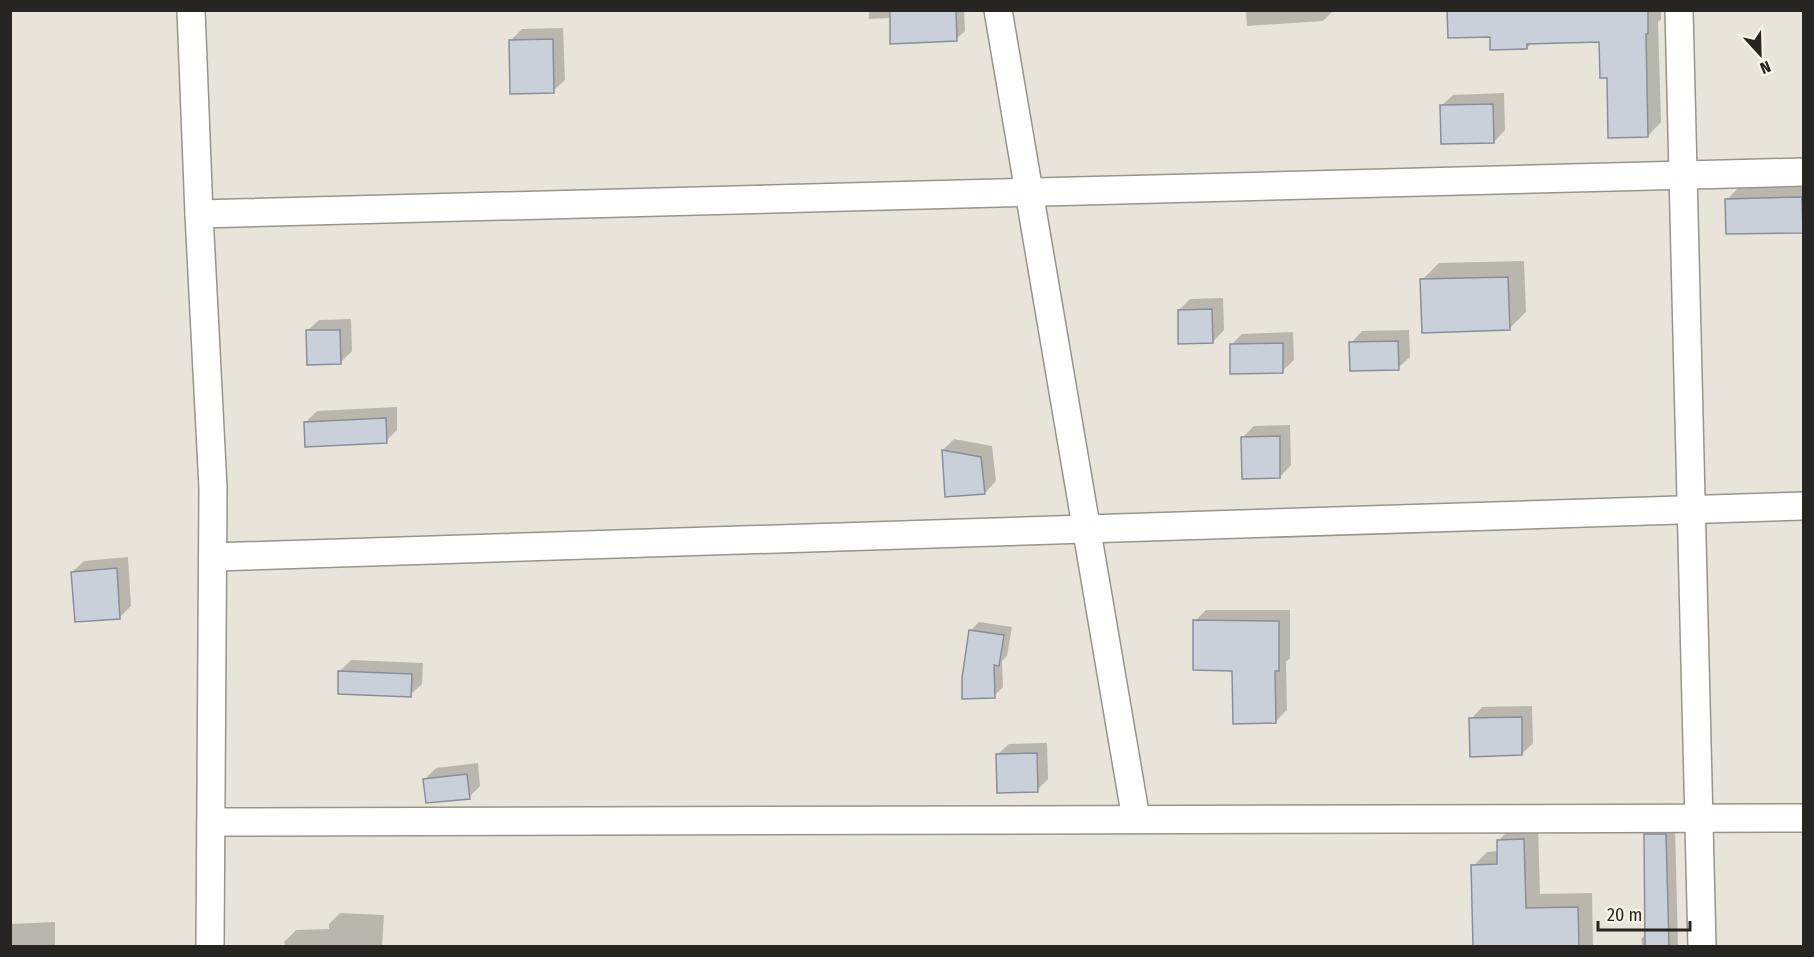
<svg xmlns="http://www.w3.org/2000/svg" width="1814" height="957" font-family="'Fira Sans Condensed',sans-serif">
	<rect width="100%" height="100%" fill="#e8e4d9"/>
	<!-- shadow -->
	<g fill="#0003">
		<path d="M 869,10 L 964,10 L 965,31 L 956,39 L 891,18 L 869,19 Z"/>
		<path d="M 1246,10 L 1332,10 L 1332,12 L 1323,21 L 1247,26 Z"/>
		<path d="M 1449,10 L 1661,10 L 1661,19 L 1658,22 L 1661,122 L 1648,136 L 1608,76 L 1600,41 L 1532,43 L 1527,48 L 1491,36 Z"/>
		<path d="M 563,28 L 565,80 L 553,91 L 511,40 L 522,29 Z"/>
		<path d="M 1504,93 L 1505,130 L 1494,142 L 1441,106 L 1453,95 Z"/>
		<path d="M 1804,187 L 1804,230 L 1802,231 L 1727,200 L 1738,188 Z"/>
		<path d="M 1524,261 L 1526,312 L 1509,329 L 1422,280 L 1439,263 Z"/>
		<path d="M 1223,298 L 1224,330 L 1213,342 L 1179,310 L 1190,299 Z"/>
		<path d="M 351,319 L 352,351 L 341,362 L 307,331 L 319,320 Z"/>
		<path d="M 1409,330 L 1410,357 L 1398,368 L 1351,343 L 1362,331 Z"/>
		<path d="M 1293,332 L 1294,360 L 1282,371 L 1231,345 L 1242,334 Z"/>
		<path d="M 397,407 L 397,430 L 386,441 L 306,422 L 317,411 Z"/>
		<path d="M 1290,425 L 1291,465 L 1280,477 L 1243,437 L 1254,426 Z"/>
		<path d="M 954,439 L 992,446 L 996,481 L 985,493 L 946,495 L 943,450 Z"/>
		<path d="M 128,557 L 131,606 L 119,618 L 72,572 L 84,561 Z"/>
		<path d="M 1206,610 L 1290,610 L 1290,658 L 1286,662 L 1287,710 L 1275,722 L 1195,621 Z"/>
		<path d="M 979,622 L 1012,627 L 1007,656 L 1002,661 L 1003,687 L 994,696 L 971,630 Z"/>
		<path d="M 351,660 L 423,663 L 422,684 L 410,695 L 340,671 Z"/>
		<path d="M 1532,706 L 1533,743 L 1522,754 L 1471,719 L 1482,707 Z"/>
		<path d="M 1047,743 L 1048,779 L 1037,790 L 997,755 L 1009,744 Z"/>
		<path d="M 478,763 L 480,786 L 469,797 L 425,779 L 436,768 Z"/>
		<path d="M 1513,826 L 1538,826 L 1540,894 L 1592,893 L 1593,946 L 1475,946 L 1473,866 L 1487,852 L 1498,851 L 1498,841 Z"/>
		<path d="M 1654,826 L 1675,826 L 1678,946 L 1642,946 L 1641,939 L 1646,934 L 1645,835 Z"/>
		<path d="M 340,913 L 384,915 L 382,946 L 285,946 L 284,942 L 296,930 L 329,929 L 329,924 Z"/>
		<path d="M 55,922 L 55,946 L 10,946 L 10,924 Z"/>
	</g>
	<!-- building -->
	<g fill="#cad0da" stroke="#898f99" stroke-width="1.5">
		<path d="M 890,10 L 956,10 L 957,41 L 890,44 Z"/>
		<path d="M 1447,10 L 1648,10 L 1648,34 L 1646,34 L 1648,137 L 1608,138 L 1607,78 L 1600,78 L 1599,42 L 1527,44 L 1527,49 L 1490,50 L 1490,37 L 1448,38 Z"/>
		<path d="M 553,39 L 554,93 L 510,94 L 509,40 Z"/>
		<path d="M 1493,104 L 1494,143 L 1441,144 L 1440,105 Z"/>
		<path d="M 1802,197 L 1803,233 L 1726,234 L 1725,199 Z"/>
		<path d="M 1508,277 L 1510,330 L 1422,333 L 1420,279 Z"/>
		<path d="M 1212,309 L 1213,343 L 1178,344 L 1178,310 Z"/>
		<path d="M 306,330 L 340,330 L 341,364 L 307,365 Z"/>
		<path d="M 1398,341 L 1399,370 L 1350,371 L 1349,342 Z"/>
		<path d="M 1283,343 L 1283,373 L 1230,374 L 1230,344 Z"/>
		<path d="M 386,418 L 387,443 L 305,447 L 304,422 Z"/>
		<path d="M 1280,436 L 1280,478 L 1242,479 L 1241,437 Z"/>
		<path d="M 942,450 L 981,457 L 985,494 L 945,497 Z"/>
		<path d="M 117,568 L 120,619 L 75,622 L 71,572 Z"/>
		<path d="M 1193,620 L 1279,621 L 1279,671 L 1275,671 L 1276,723 L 1233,724 L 1232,671 L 1193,670 Z"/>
		<path d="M 969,630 L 1004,635 L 999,666 L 994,665 L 995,698 L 962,699 L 962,678 Z"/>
		<path d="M 338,671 L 412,674 L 411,697 L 338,694 Z"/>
		<path d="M 1522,717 L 1522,755 L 1470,757 L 1469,718 Z"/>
		<path d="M 1037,753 L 1038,792 L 997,793 L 996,754 Z"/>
		<path d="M 467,774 L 470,799 L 426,803 L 423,779 Z"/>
		<path d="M 1644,834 L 1666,834 L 1669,946 L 1645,946 Z"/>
		<path d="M 1524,839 L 1526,908 L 1578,907 L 1579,946 L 1473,946 L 1471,865 L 1497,864 L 1497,840 Z"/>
	</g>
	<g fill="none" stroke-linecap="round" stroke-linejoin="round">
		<!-- minor casing -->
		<g stroke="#979489" stroke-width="30">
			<g id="minor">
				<path d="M 191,10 L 199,214 L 213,488 L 210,946"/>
				<path d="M 998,10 L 1136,819"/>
				<path d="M 1679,10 L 1702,946"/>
				<path d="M 199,214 L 1804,172"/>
				<path d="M 213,557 L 1804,506"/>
				<path d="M 211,822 L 1804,818"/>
			</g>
		</g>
		<!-- minor -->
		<use href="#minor" stroke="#fff" stroke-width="27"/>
	</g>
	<!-- border -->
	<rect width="1814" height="957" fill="none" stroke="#272521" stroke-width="24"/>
	<!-- north arrow -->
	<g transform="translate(1760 54) rotate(158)" stroke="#f6f2e6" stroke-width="4.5" paint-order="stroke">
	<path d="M0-4.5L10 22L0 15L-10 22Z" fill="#272521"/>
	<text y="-9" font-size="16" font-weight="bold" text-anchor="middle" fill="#272521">N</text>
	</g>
	<!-- scale -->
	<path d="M1598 921v9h92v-9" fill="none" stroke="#272521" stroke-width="3"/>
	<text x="1607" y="921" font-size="18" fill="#272521" stroke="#f6f2e6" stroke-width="4.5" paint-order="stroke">20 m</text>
</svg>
